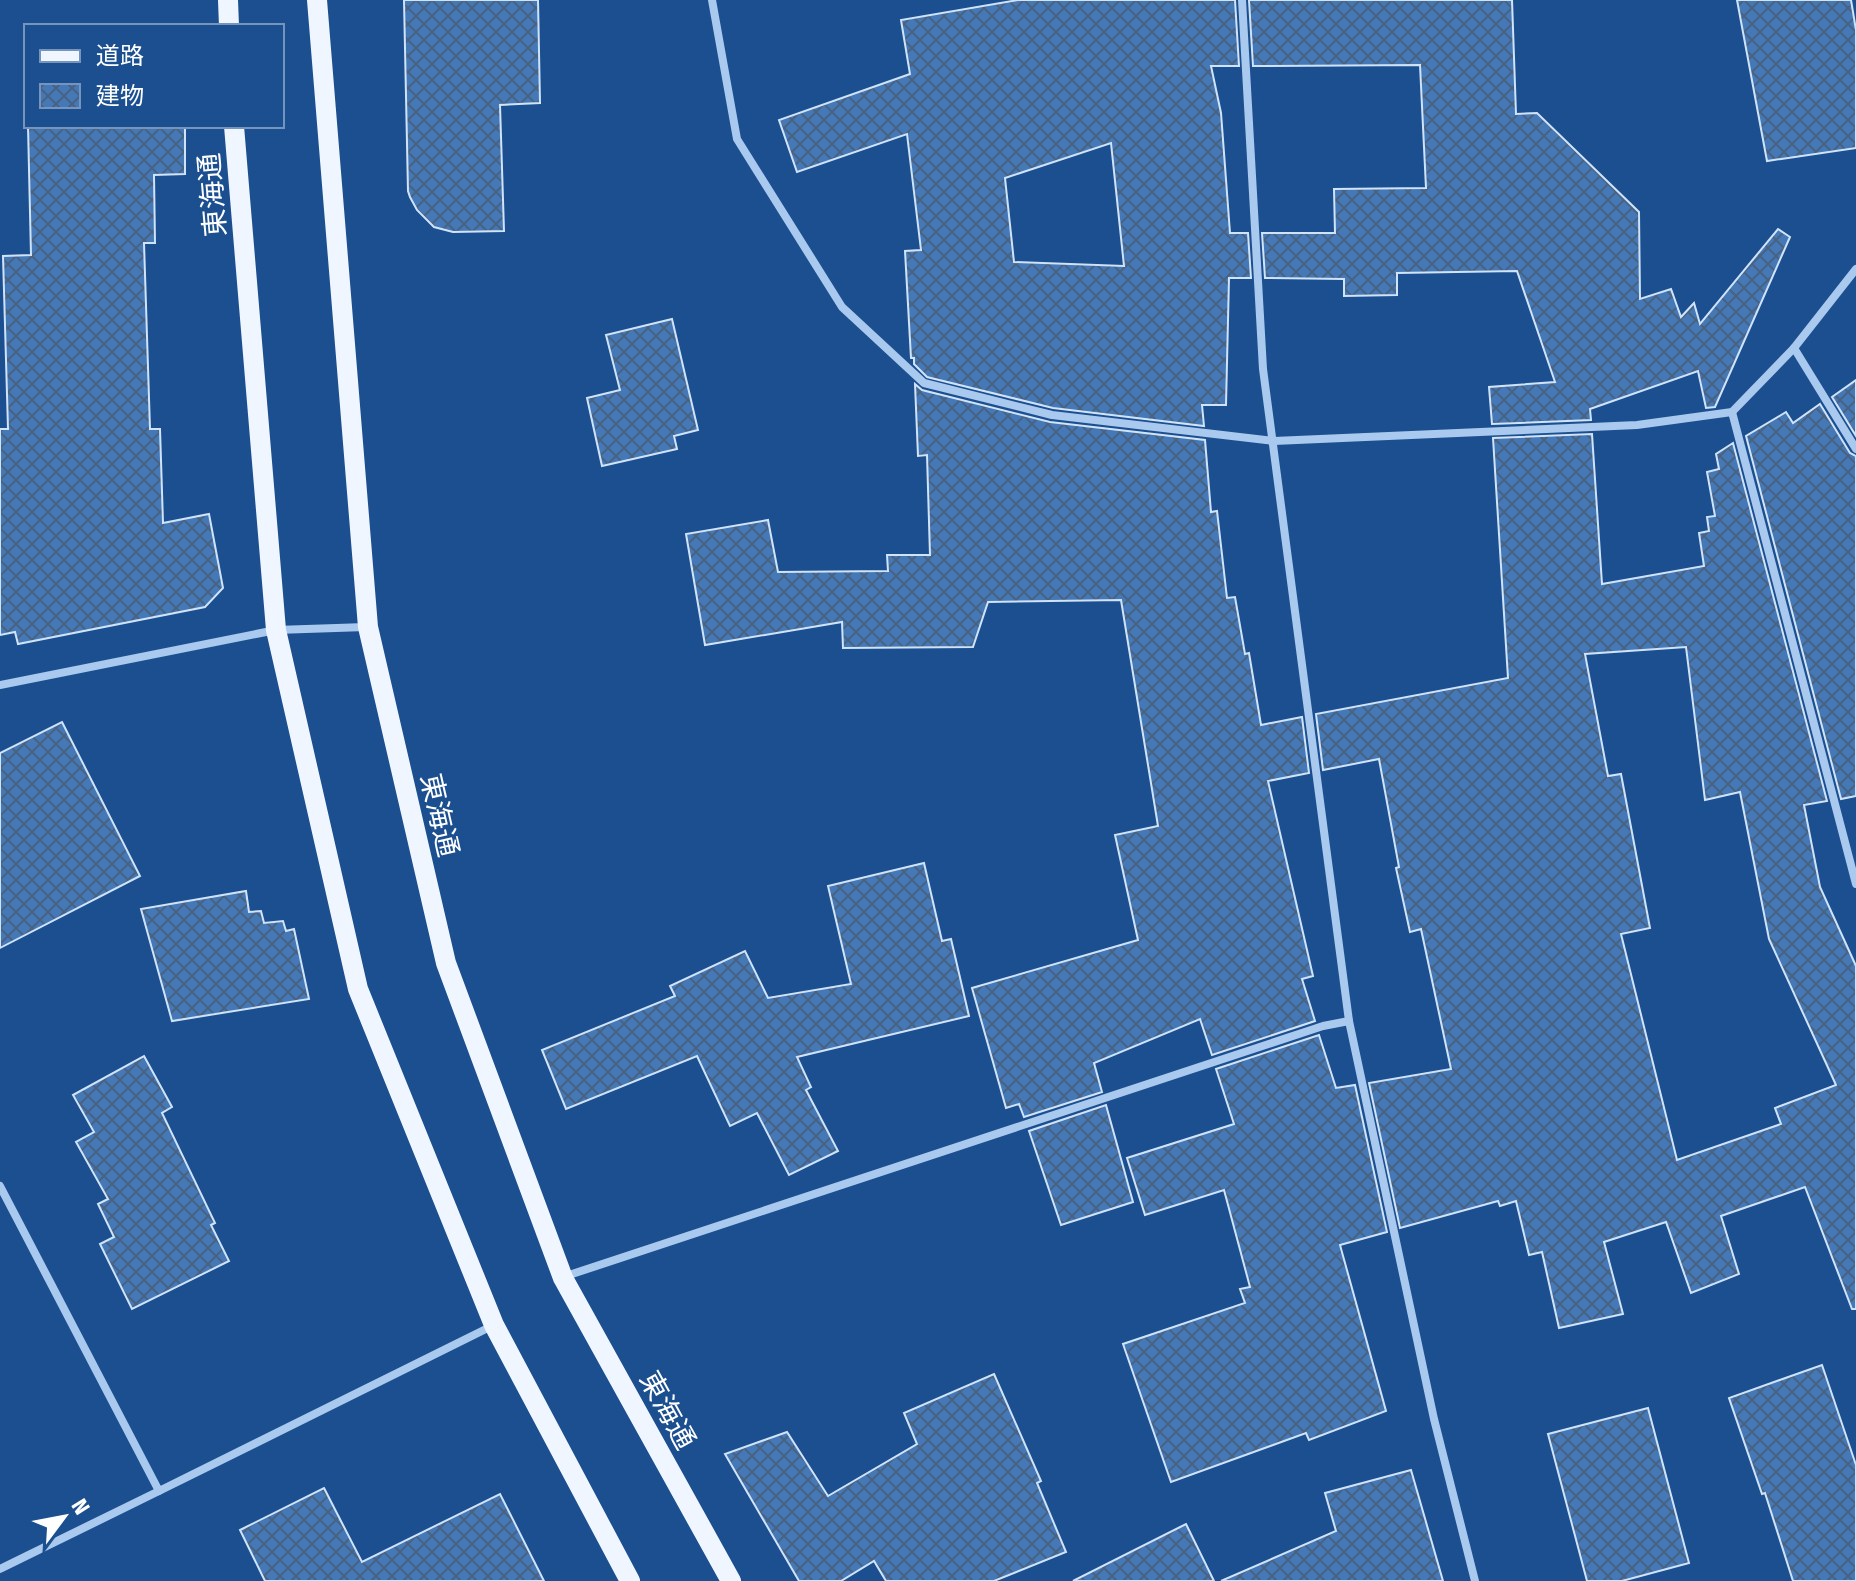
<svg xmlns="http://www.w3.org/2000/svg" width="1856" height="1581" font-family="'Fira Sans Condensed','Noto Sans JP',sans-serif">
	<defs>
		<pattern id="building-cross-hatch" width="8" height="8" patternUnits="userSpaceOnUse" patternTransform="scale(2)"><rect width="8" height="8" fill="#4478b7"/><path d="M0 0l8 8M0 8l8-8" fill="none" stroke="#486282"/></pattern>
	</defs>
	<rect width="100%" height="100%" fill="#1b4f8f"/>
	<!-- building -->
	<g fill="url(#building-cross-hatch)" stroke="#cfe3fa" stroke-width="2" fill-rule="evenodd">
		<path d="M 404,0 L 538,0 L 540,103 L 500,105 L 504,231 L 453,232 L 434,227 L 417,210 L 410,197 L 408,191 Z"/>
		<path d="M 1018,0 L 1235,0 L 1239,66 L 1211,66 L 1221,113 L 1230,233 L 1248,233 L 1251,278 L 1229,278 L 1226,405 L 1202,405 L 1204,426 L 1053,408 L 927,377 L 914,364 L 914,358 L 911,358 L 905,251 L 921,250 L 907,134 L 797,172 L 779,120 L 910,74 L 901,20 ZM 1111,143 L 1124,266 L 1014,262 L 1005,178 Z"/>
		<path d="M 1249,0 L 1512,0 L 1516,114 L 1537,113 L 1639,212 L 1640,299 L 1671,289 L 1681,317 L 1694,303 L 1700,324 L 1778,229 L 1790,237 L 1715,407 L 1706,408 L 1698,371 L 1590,409 L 1591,420 L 1492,424 L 1489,387 L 1555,382 L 1517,271 L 1397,273 L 1397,295 L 1344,296 L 1344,279 L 1265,278 L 1262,233 L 1335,233 L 1334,189 L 1426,188 L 1420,65 L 1253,66 Z"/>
		<path d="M 1737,0 L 1851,0 L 1856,30 L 1856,148 L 1767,161 Z"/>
		<path d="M 28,126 L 185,126 L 185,174 L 154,175 L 155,243 L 144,243 L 150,429 L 160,429 L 163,523 L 209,514 L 223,588 L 205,607 L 18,644 L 15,632 L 0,635 L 0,429 L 8,429 L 3,256 L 31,255 Z"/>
		<path d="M 672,319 L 698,430 L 674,436 L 677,449 L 602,466 L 587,398 L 620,390 L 606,335 Z"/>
		<path d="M 1856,380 L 1856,436 L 1832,397 Z"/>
		<path d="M 915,384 L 922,390 L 1050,422 L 1205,440 L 1211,512 L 1217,511 L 1227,598 L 1235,597 L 1245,654 L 1249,653 L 1261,725 L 1302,717 L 1309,773 L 1268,781 L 1313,976 L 1302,979 L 1315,1021 L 1212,1055 L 1200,1019 L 1094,1063 L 1102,1092 L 1024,1117 L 1019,1104 L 1006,1108 L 972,988 L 1138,940 L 1115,835 L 1158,826 L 1121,600 L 988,602 L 973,647 L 843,648 L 842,622 L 705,645 L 686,534 L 768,520 L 778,572 L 888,571 L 887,555 L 930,555 L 927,455 L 918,456 Z"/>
		<path d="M 1820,404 L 1850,453 L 1856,456 L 1856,796 L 1841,799 L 1746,436 L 1786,412 L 1793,423 Z"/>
		<path d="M 1592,434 L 1602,584 L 1704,566 L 1699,533 L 1709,531 L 1707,517 L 1715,516 L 1707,472 L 1719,469 L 1716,454 L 1733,443 L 1827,801 L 1804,805 L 1820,887 L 1856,966 L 1856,1309 L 1852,1309 L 1805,1187 L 1721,1216 L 1739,1274 L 1691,1293 L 1666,1222 L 1604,1242 L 1623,1314 L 1559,1328 L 1542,1252 L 1529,1255 L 1516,1201 L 1500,1206 L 1498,1201 L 1400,1228 L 1369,1083 L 1451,1069 L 1421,929 L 1410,932 L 1396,868 L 1399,867 L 1379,759 L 1323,770 L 1316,714 L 1508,678 L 1493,438 ZM 1686,647 L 1705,800 L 1740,792 L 1769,939 L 1836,1085 L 1775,1108 L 1781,1124 L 1677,1160 L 1621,934 L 1650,928 L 1621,774 L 1608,776 L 1585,654 Z"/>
		<path d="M 62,722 L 140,876 L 0,948 L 0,753 Z"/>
		<path d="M 924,863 L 942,941 L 951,939 L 969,1016 L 797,1057 L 811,1087 L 806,1090 L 838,1151 L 789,1175 L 757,1113 L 730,1126 L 697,1056 L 566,1109 L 542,1050 L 675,996 L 670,986 L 745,951 L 768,998 L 851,984 L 828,886 Z"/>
		<path d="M 246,891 L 249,912 L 261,911 L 264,923 L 283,921 L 286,931 L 294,929 L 309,999 L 172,1021 L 141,909 Z"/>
		<path d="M 1319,1035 L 1336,1088 L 1355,1085 L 1387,1232 L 1340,1245 L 1386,1411 L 1309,1440 L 1306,1433 L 1171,1482 L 1123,1344 L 1245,1303 L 1240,1289 L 1250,1287 L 1224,1190 L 1145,1215 L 1127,1158 L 1234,1124 L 1216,1069 Z"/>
		<path d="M 144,1056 L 172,1107 L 162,1113 L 215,1223 L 211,1225 L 229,1261 L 132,1309 L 100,1244 L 114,1237 L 98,1204 L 108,1199 L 76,1142 L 94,1132 L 73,1095 Z"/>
		<path d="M 1106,1105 L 1133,1202 L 1061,1225 L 1029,1131 Z"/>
		<path d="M 1822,1365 L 1856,1465 L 1856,1581 L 1793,1581 L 1765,1493 L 1762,1494 L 1729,1398 Z"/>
		<path d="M 994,1374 L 1041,1481 L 1037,1483 L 1066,1552 L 994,1581 L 886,1581 L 874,1561 L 841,1581 L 799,1581 L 725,1454 L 787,1432 L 828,1496 L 917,1444 L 904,1413 Z"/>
		<path d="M 1648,1408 L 1689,1563 L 1622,1581 L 1587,1581 L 1548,1434 Z"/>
		<path d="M 1411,1470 L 1443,1581 L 1221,1581 L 1336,1531 L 1325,1493 Z"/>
		<path d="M 324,1488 L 362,1562 L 500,1494 L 544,1581 L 265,1581 L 240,1530 Z"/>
		<path d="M 1186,1524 L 1214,1581 L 1073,1581 Z"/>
	</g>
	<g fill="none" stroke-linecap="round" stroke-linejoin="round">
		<!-- minor -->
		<g stroke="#a9c9ee" stroke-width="8">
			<path d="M 712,0 L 737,139 L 842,307 L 924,383 L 1052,415 L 1274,441 L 1637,425 L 1732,412 L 1794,348 L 1856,269"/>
			<path d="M 1242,0 L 1263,369 L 1349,1021 L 1434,1419 L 1475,1581"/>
			<path d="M 1794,348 L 1856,449"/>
			<path d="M 1732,412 L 1856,884"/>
			<path d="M 0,685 L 276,630 L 366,627"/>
			<path d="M 0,1186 L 159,1491 L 492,1326"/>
			<path d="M 563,1277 L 1323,1026 L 1349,1021"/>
			<path d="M 0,1569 L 159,1491"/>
		</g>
		<!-- primary -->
		<g stroke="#f0f6ff" stroke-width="20">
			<path d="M 228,0 L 229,26"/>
			<path d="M 317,0 L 368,627 L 446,963 L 563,1278 L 731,1581"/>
			<path d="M 234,126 L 276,630 L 358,989 L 494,1325 L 630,1581"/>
		</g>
	</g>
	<g text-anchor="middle" stroke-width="6" stroke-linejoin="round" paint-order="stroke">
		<!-- street labels -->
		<g font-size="28" fill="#fff" stroke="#1b4f8f">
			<text transform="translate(212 195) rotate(-95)" y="10">東海通</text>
			<text transform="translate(440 815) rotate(77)" y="10">東海通</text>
			<text transform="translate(668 1410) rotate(61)" y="10">東海通</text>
		</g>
	</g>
	<!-- legend -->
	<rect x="24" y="24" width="260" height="104" fill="#1b4f8f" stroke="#7695bc" stroke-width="2"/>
	<rect x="40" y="50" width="40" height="12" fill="#f0f6ff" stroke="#7695bc" stroke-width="2"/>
	<text x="96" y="64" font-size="24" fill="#ffffff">道路</text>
	<rect x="40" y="84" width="40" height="24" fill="url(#building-cross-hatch)" stroke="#7695bc" stroke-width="2"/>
	<text x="96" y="104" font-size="24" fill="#ffffff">建物</text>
	<!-- north arrow -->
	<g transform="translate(64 1517) rotate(58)" stroke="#1b4f8f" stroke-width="6" paint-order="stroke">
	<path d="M0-6L14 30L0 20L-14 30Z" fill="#ffffff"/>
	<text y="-12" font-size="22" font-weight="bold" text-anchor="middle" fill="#ffffff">N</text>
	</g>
</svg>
